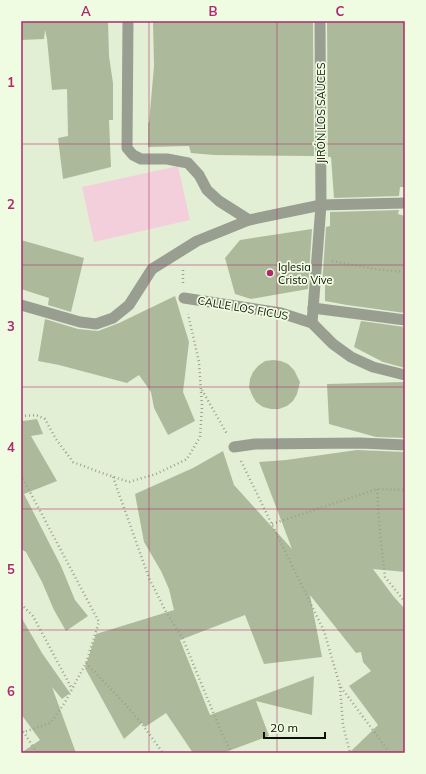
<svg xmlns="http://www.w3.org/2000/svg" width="426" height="774" font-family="Mulish,sans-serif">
	<rect width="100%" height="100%" fill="#e3efd4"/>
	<!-- green -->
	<path fill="#f3cfdc" d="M 178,166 L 190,220 L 94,242 L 82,187 Z"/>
	<!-- building -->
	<g fill="#acba9b">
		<path d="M 21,21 L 108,21 L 109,56 L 113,83 L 113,120 L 109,120 L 111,167 L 63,179 L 58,138 L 68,136 L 67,89 L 52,90 L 47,39 L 45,30 L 44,39 L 21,40 Z"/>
		<path d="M 153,21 L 313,21 L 314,156 L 214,155 L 191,153 L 189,146 L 148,147 L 148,122 L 149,123 L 154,66 Z"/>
		<path d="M 327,21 L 405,21 L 405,187 L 400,187 L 399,196 L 334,198 L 331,157 L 328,157 Z"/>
		<path d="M 399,210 L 398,214 L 405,216 L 405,313 L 347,305 L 325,301 L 325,285 L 322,286 L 326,227 L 330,226 L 330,212 Z"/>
		<path d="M 312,229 L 308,289 L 251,299 L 235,294 L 225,258 L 240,240 Z"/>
		<path d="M 21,240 L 84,258 L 71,312 L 48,305 L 49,298 L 21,289 Z"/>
		<path d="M 175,296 L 189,342 L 183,392 L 195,421 L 168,435 L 154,408 L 151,392 L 139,375 L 127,383 L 59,365 L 38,361 L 45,319 L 78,329 L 98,331 L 119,323 Z"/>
		<path d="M 361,321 L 405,327 L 405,368 L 383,362 L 354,347 Z"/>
		<path d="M 273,360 L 281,361 L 288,364 L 294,370 L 300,382 L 297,394 L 293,401 L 287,406 L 279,409 L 271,409 L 263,407 L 256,402 L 252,395 L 249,387 L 250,379 L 253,372 L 258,366 L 265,361 Z"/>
		<path d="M 405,382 L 405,438 L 376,437 L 329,424 L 327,384 Z"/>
		<path d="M 21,417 L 23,421 L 37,419 L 43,434 L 31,436 L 57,481 L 24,494 L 61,566 L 75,600 L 88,616 L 66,631 L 54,610 L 42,582 L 26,552 L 21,549 Z"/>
		<path d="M 357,450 L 405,452 L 405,572 L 373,569 L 394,597 L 405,609 L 405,753 L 349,753 L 378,725 L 349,686 L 371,671 L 363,662 L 361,652 L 356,653 L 310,595 L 322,657 L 264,664 L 245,615 L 180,640 L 210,715 L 314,676 L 312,715 L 256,701 L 269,736 L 223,753 L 193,753 L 166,713 L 145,727 L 142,723 L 124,739 L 85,668 L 96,634 L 174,610 L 169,589 L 161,571 L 144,542 L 135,494 L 193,468 L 223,451 L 234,485 L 292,549 L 259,462 L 286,460 Z"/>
		<path d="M 21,617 L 42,653 L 70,693 L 62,699 L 52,687 L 76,753 L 21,753 L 40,740 L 21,714 Z"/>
	</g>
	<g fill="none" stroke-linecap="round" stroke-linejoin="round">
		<!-- path -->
		<g stroke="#99a28d" stroke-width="2.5" stroke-dasharray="1 3" stroke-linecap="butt">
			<path d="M 332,261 L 375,269 L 405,272"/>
			<path d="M 183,283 L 183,268"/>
			<path d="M 202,390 L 227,434"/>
			<path d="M 21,416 L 36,415 L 45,419 L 56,439 L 73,462 L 102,473 L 129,482 L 156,474 L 187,459 L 200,437 L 202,406 L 199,362 L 188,314"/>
			<path d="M 241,461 L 324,631 L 340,686 L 390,753"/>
			<path d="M 21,475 L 99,622 L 86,663 L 64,704 L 50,723 L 21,733"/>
			<path d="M 113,477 L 149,578 L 166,612 L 183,639 L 220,729 L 232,753"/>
			<path d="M 377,489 L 380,534 L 385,577 L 405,602"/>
			<path d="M 272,524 L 377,489 L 405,490"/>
			<path d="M 21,604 L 33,616 L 72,689"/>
			<path d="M 86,663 L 124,703 L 142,724 L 163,753"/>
			<path d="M 340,687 L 343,725 L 350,753"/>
			<path d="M 21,728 L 37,753"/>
		</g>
		<!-- minor -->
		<g stroke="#989e90" stroke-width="11">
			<path d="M 128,21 L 127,148 L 133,155 L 141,159 L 167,159 L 188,163 L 199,175 L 207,190 L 219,201 L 249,220"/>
			<path d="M 184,298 L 281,313 L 312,323 L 333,344 L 351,357 L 373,367 L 405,375"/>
			<path d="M 21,305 L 80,322 L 96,324 L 113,318 L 129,305 L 152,269 L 197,241 L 249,220 L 321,205 L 405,203"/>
			<path d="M 313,308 L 405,320"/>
			<path d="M 312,323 L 321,205 L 320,21"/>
			<path d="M 234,447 L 255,444 L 360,443 L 405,445"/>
		</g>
	</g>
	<!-- grid -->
	<path fill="none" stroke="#af296e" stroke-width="1" stroke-opacity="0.55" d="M 149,21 L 149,753M 277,21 L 277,753M 21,144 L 405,144M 21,265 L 405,265M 21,387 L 405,387M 21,509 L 405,509M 21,630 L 405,630"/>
	<!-- markers -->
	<circle fill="#af296e" stroke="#f0fce1" stroke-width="1.5" cx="270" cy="273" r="4"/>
	<g text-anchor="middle" stroke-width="3.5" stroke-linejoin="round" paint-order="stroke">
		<!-- street labels -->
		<g font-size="11" fill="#0d1008" stroke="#f0fce1">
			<text transform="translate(321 113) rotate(-90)" y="4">JIRÓN LOS SAUCES</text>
			<text transform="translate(243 308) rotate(10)" y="4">CALLE LOS FICUS</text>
		</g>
		<!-- poi labels -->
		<g font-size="11" fill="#0d1008" stroke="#f0fce1" text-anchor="start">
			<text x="278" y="271">Iglesia<tspan x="278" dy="13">Cristo Vive</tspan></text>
		</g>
	</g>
	<!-- border -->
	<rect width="426" height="774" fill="none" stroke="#f0fce1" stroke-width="44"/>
	<!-- scale -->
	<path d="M264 732v6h61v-6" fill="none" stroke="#0d1008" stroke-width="2"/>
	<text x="270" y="732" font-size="12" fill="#0d1008" stroke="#f0fce1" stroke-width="3" paint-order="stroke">20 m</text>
	<rect x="22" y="22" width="382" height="730" fill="none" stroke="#af296e" stroke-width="1.5"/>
	<g font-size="13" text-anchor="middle" font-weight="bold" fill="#af296e">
		<text x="86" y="16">A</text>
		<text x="213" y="16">B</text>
		<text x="340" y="16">C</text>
		<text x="11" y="87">1</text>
		<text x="11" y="209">2</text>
		<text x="11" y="331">3</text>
		<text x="11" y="452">4</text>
		<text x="11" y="574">5</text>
		<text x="11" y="696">6</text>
	</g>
</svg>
